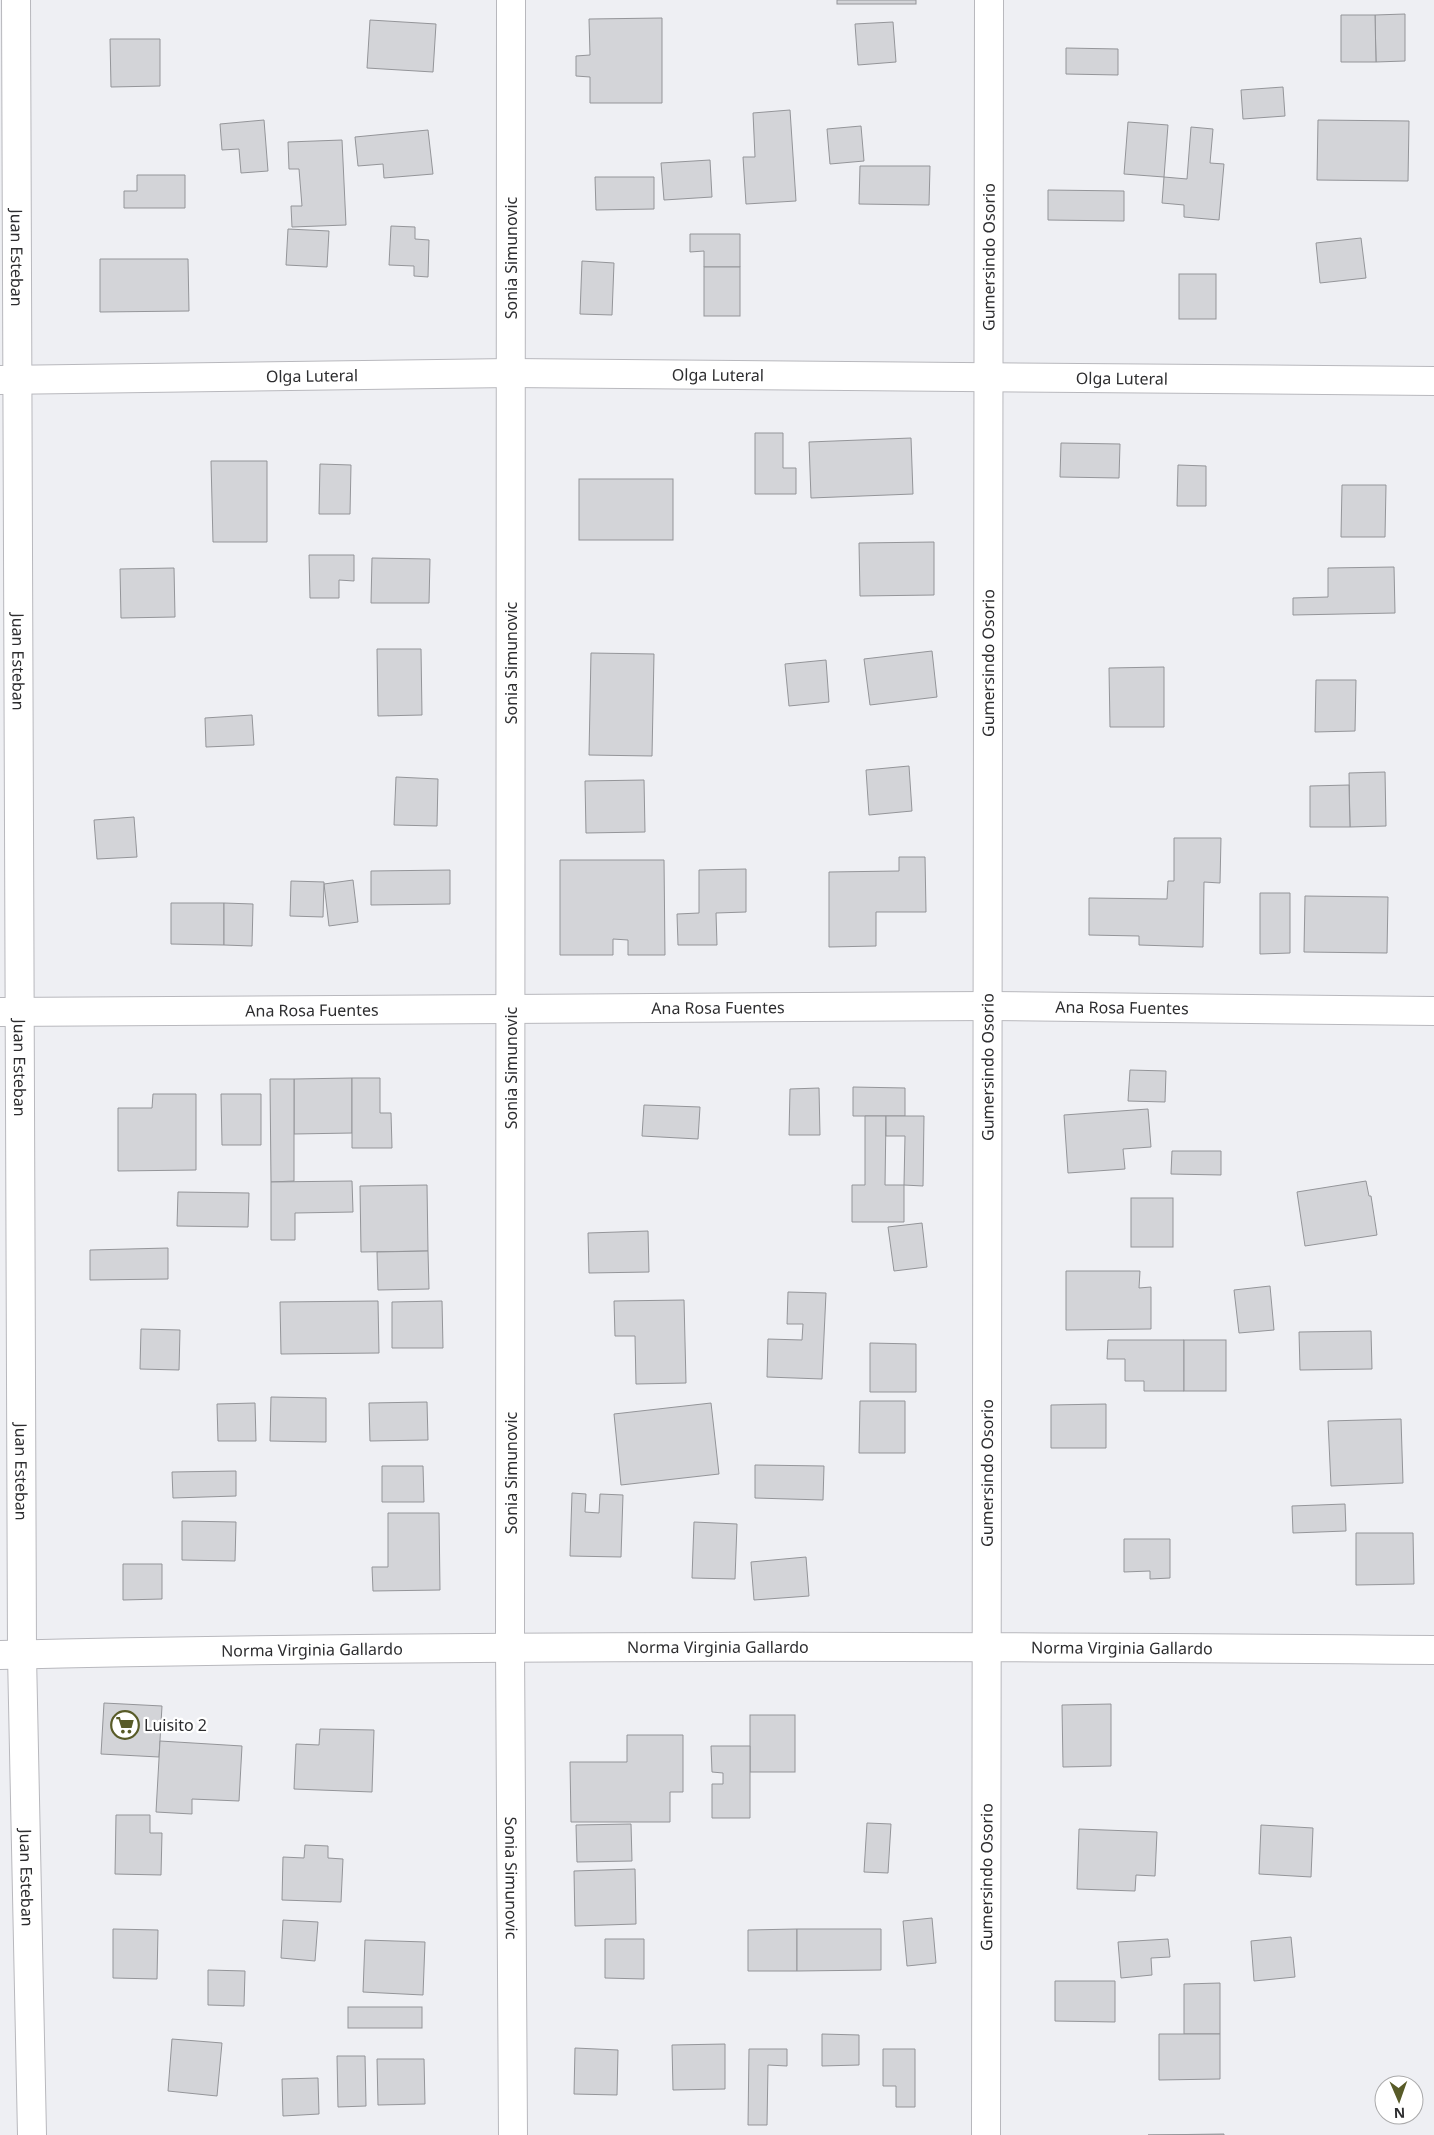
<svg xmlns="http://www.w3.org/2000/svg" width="1434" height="2135" font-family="'Noto Sans',sans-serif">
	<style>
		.building { fill: #d3d4d8; stroke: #949599 }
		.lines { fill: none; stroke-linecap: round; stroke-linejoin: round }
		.minor-casing { stroke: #b8b8bd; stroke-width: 30 }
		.minor { stroke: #fff; stroke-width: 28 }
		.labels { text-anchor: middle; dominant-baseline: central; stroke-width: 4.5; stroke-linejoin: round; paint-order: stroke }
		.street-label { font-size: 16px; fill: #2d2d2f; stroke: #fff }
		.poi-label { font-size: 16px; fill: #2d2d2f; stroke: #fff; text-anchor: start }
	</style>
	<rect width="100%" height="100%" fill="#eeeff3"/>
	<g class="building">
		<rect x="837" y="0" width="79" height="4"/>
		<polygon points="1405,14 1405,61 1376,62 1375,15"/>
		<polygon points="1341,15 1375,15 1376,62 1341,62"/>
		<polygon points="662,18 662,103 590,103 590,77 576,76 576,56 590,55 589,19"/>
		<polygon points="370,20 436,24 433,72 367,68"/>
		<polygon points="893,22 896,62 858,65 855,24"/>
		<polygon points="110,39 160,39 160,86 111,87"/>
		<polygon points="1066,48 1118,49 1118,75 1066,74"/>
		<polygon points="1283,87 1285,116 1243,119 1241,90"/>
		<polygon points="790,110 796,201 746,204 743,157 755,157 753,113"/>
		<polygon points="264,120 268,171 241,173 239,149 222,150 220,124"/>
		<polygon points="1318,120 1409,121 1408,181 1317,180"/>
		<polygon points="1128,122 1168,125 1164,177 1124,174"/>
		<polygon points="861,126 864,161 830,164 827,129"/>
		<polygon points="1191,127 1213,129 1210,163 1224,164 1219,220 1184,217 1184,205 1162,203 1164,177 1187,179"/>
		<polygon points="428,130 433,174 384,178 383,164 358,166 355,137"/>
		<polygon points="342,140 346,225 292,227 291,206 302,206 299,169 289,169 288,142"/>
		<polygon points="710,160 712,197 664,200 661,163"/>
		<polygon points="860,166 930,166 929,205 859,204"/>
		<polygon points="137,175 185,175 185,208 124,208 124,191 137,191"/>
		<polygon points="595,177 654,177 654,209 596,210"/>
		<polygon points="1048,190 1124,191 1124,221 1048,220"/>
		<polygon points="391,226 415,227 415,239 429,240 428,277 414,276 414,266 389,265"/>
		<polygon points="288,229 329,231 327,267 286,265"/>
		<polygon points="690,234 740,234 740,267 704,267 704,251 690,252"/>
		<polygon points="1361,238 1366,278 1320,283 1316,243"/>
		<polygon points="100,259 188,259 189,311 100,312"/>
		<polygon points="582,261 614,263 612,315 580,314"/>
		<rect x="704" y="267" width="36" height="49"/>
		<rect x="1179" y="274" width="37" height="45"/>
		<polygon points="755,433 783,433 783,468 796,468 796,494 755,494"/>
		<polygon points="911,438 913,494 811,498 809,442"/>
		<polygon points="1061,443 1120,444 1119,478 1060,477"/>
		<polygon points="211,461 267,461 267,542 213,542"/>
		<polygon points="320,464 351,465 350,514 319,514"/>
		<polygon points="1178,465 1206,466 1206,506 1177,506"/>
		<rect x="579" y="479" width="94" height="61"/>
		<polygon points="1342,485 1386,485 1385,537 1341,537"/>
		<polygon points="934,542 934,595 860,596 859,543"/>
		<polygon points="309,555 354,555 354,581 339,580 339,598 310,598"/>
		<polygon points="372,558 430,559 429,603 371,603"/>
		<polygon points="1394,567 1395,613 1293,615 1293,598 1328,597 1328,568"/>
		<polygon points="174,568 175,617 121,618 120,569"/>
		<polygon points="377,649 421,649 422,715 378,716"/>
		<polygon points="932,651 937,697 870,705 864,659"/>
		<polygon points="591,653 654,654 652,756 589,755"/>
		<polygon points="826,660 829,702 789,706 785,664"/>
		<polygon points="1164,667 1164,727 1110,727 1109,668"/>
		<polygon points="1316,680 1356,680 1355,731 1315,732"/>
		<polygon points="252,715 254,745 206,747 205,718"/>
		<polygon points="909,766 912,811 869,815 866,770"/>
		<polygon points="1385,772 1386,826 1350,827 1349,773"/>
		<polygon points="396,777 438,779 437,826 394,825"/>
		<polygon points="644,780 645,832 586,833 585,781"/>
		<polygon points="1349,785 1350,827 1310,827 1310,786"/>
		<polygon points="134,817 137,857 97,859 94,820"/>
		<polygon points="1174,838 1221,838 1220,883 1204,882 1203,947 1139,945 1139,936 1089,935 1089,898 1167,899 1168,881 1174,881"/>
		<polygon points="899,857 925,857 926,912 876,912 876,946 829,947 829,872 899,871"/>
		<polygon points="560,860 664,860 665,955 628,955 628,940 613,939 613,955 560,955"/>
		<polygon points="746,869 746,912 716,913 717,945 678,945 677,914 699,913 699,870"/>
		<polygon points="450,870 450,904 371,905 371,871"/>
		<polygon points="353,880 358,922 329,926 324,884"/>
		<polygon points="291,881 324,882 323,917 290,916"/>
		<polygon points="1260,893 1290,893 1290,953 1260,954"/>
		<polygon points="1305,896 1388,897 1387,953 1304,952"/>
		<polygon points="171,903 224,903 224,945 171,944"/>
		<polygon points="224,903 253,904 252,946 224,945"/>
		<polygon points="1130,1070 1166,1071 1165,1102 1128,1101"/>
		<polygon points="352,1078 352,1133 294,1134 294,1079"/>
		<polygon points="352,1078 380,1078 380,1113 391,1113 392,1148 352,1148"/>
		<polygon points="270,1079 294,1079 294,1181 271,1182"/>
		<polygon points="853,1087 905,1088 905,1116 853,1116"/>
		<polygon points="819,1088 820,1135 789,1135 790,1089"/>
		<polygon points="153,1094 196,1094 196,1170 118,1171 118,1108 152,1108"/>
		<polygon points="221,1094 261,1094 261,1145 222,1145"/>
		<polygon points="644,1105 700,1107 698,1139 642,1136"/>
		<polygon points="1148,1109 1151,1147 1123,1149 1125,1169 1068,1173 1064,1115"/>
		<polygon points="865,1116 886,1116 885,1185 904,1185 904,1222 852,1222 852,1185 865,1185"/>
		<polygon points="886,1116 924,1116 923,1186 904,1185 905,1136 886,1136"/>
		<polygon points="1172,1151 1221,1151 1221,1175 1171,1174"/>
		<polygon points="352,1181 353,1212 295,1213 295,1240 271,1240 271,1182"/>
		<polygon points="1366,1181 1369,1196 1371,1196 1377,1235 1305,1246 1297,1192"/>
		<polygon points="427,1185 428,1251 361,1252 360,1186"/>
		<polygon points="178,1192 249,1193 248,1227 177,1226"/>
		<rect x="1131" y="1198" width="42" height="49"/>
		<polygon points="922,1223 927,1267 894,1271 888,1227"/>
		<polygon points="648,1231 649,1272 589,1273 588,1233"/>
		<polygon points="168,1248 168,1279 90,1280 90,1250"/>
		<polygon points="428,1251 429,1289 378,1290 377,1252"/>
		<polygon points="1066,1271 1140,1271 1139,1288 1151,1287 1151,1329 1066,1330"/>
		<polygon points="1270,1286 1274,1330 1239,1333 1234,1290"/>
		<polygon points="788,1292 826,1293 822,1379 767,1377 768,1339 802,1340 803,1324 787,1324"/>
		<polygon points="684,1300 686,1383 636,1384 635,1336 615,1336 614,1301"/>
		<polygon points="378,1301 379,1353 281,1354 280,1302"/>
		<polygon points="442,1301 443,1348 392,1348 392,1302"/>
		<polygon points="141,1329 180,1330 179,1370 140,1369"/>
		<polygon points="1371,1331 1372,1369 1300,1370 1299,1332"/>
		<polygon points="1108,1340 1184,1340 1184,1391 1144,1391 1144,1381 1125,1381 1125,1359 1107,1359"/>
		<rect x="1184" y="1340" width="42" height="51"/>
		<polygon points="870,1343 916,1344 916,1392 870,1392"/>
		<polygon points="271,1397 326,1398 326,1442 270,1441"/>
		<polygon points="860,1401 905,1401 905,1453 859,1453"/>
		<polygon points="427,1402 428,1440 370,1441 369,1403"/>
		<polygon points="255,1403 256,1441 218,1441 217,1404"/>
		<polygon points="711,1403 719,1474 621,1485 614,1414"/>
		<polygon points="1106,1404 1106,1448 1051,1448 1051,1405"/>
		<polygon points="1401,1419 1403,1483 1331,1486 1328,1421"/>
		<polygon points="755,1465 824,1466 823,1500 755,1498"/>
		<polygon points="382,1466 423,1466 424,1502 382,1502"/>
		<polygon points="236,1471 236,1496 173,1498 172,1472"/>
		<polygon points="572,1493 586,1494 585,1512 599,1513 600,1494 623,1495 621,1557 570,1556"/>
		<polygon points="1345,1504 1346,1531 1293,1533 1292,1506"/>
		<polygon points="388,1513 439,1513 440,1590 373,1591 372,1567 388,1567"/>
		<polygon points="182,1521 236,1522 235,1561 182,1560"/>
		<polygon points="694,1522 737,1524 735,1579 692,1578"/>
		<polygon points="1356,1533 1413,1533 1414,1584 1356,1585"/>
		<polygon points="1124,1539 1170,1539 1170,1578 1150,1579 1150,1571 1124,1572"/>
		<polygon points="806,1557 809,1596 754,1600 751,1562"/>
		<polygon points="123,1564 162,1564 162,1599 123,1600"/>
		<polygon points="104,1703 162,1706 159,1757 101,1754"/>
		<polygon points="1111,1704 1111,1766 1063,1767 1062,1705"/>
		<rect x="750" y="1715" width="45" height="57"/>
		<polygon points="320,1729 374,1730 372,1792 294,1789 296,1744 319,1745"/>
		<polygon points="627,1735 683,1735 683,1792 670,1792 670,1822 571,1822 570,1762 627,1762"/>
		<polygon points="160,1741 242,1746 239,1801 192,1799 192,1814 156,1812"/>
		<polygon points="711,1746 750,1746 750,1818 712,1818 712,1784 723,1784 723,1773 712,1772"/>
		<polygon points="116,1815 150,1815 150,1833 162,1833 161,1875 115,1874"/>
		<polygon points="867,1823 891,1824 888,1873 864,1872"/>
		<polygon points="631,1824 632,1861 577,1862 576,1825"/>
		<polygon points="1261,1825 1313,1828 1311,1877 1259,1874"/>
		<polygon points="1079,1829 1157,1832 1155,1876 1136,1875 1135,1891 1077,1889"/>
		<polygon points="305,1845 328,1846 328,1858 343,1859 341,1902 282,1900 283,1857 304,1858"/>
		<polygon points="635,1869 636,1924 575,1926 574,1871"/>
		<polygon points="932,1918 936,1963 907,1966 903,1921"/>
		<polygon points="283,1920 318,1922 315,1961 281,1958"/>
		<polygon points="113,1929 158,1930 157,1979 113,1978"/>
		<polygon points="797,1929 797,1971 748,1971 748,1930"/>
		<polygon points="797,1929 881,1929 881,1970 797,1971"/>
		<polygon points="1291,1937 1295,1977 1254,1981 1251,1941"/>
		<polygon points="605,1939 644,1939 644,1979 605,1978"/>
		<polygon points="1168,1939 1170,1957 1151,1958 1152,1975 1121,1978 1118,1942"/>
		<polygon points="365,1940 425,1942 423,1995 363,1992"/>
		<polygon points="208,1970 245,1971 244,2006 208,2005"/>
		<polygon points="1055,1981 1115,1981 1115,2022 1055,2021"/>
		<polygon points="1220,1983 1220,2034 1184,2034 1184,1984"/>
		<rect x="348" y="2007" width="74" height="21"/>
		<polygon points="822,2034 859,2035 859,2065 822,2066"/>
		<polygon points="1159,2034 1220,2034 1220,2079 1159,2080"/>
		<polygon points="172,2039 222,2043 217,2096 168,2091"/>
		<polygon points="725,2044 725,2089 673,2090 672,2045"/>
		<polygon points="575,2048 618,2050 617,2095 574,2094"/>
		<polygon points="749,2049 787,2049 787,2066 768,2065 767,2125 748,2125"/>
		<polygon points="883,2049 915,2049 915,2107 896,2107 896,2086 883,2086"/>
		<polygon points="337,2056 365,2056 366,2106 338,2107"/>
		<polygon points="377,2059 424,2059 425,2104 378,2105"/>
		<polygon points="318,2078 319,2114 283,2116 282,2079"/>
		<polygon points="1224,2134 1224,2135 1148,2135"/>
	</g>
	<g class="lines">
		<defs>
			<g id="minor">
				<path id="s1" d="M16,0L22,1655L32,2135"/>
				<path id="s2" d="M511,0L510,1647L513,2135"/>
				<path id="s3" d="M0,380L511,373L1434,381"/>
				<path id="s4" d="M0,1012L988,1006L1434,1011"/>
				<path id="s5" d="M0,1655C478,1644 956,1646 1434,1650"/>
				<path id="s6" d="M986,2135L989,0"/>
			</g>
		</defs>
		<use href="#minor" class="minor-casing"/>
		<use href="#minor" class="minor"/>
	</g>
	<defs>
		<symbol id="supermarket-ring" viewBox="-11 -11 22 22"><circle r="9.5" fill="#fff" stroke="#585b28" stroke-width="1.5"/><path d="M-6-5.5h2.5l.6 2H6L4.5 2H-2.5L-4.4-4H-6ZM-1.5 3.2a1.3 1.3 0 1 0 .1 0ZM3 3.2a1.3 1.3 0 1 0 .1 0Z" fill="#585b28"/></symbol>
	</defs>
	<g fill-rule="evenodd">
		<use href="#supermarket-ring" x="109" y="1709" width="32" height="32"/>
	</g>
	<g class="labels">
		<g class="street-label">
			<text stroke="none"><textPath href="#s1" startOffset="258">Juan Esteban</textPath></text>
			<text transform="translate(511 258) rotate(-90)">Sonia Simunovic</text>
			<text stroke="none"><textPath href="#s6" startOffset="1878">Gumersindo Osorio</textPath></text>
			<text stroke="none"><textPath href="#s3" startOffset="718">Olga Luteral</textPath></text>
			<text stroke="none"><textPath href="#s3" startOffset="312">Olga Luteral</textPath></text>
			<text stroke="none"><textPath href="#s3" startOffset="1122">Olga Luteral</textPath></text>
			<text stroke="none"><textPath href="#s1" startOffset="662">Juan Esteban</textPath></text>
			<text transform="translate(511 663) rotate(-90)">Sonia Simunovic</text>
			<text stroke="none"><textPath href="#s6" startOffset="1472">Gumersindo Osorio</textPath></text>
			<text stroke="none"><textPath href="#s4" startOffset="718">Ana Rosa Fuentes</textPath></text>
			<text stroke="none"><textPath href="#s4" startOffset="1122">Ana Rosa Fuentes</textPath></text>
			<text stroke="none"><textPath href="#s4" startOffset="312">Ana Rosa Fuentes</textPath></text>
			<text stroke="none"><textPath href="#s1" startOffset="1068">Juan Esteban</textPath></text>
			<text transform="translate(511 1068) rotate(-90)">Sonia Simunovic</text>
			<text stroke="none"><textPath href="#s6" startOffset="1068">Gumersindo Osorio</textPath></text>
			<text stroke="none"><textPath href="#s1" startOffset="1472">Juan Esteban</textPath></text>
			<text transform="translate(511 1473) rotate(-90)">Sonia Simunovic</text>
			<text stroke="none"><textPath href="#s6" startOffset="662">Gumersindo Osorio</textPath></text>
			<text stroke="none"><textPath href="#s5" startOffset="718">Norma Virginia Gallardo</textPath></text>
			<text stroke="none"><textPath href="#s5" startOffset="1122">Norma Virginia Gallardo</textPath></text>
			<text stroke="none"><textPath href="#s5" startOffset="312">Norma Virginia Gallardo</textPath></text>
			<text stroke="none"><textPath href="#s1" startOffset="1878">Juan Esteban</textPath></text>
			<text stroke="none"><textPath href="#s2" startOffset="1878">Sonia Simunovic</textPath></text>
			<text stroke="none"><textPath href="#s6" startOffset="258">Gumersindo Osorio</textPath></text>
		</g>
		<g class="poi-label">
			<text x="144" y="1725">Luisito 2</text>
		</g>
	</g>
	<g transform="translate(1399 2100) rotate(178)"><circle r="24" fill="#ffffff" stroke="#ababac"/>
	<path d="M0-4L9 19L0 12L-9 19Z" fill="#585b28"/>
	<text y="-8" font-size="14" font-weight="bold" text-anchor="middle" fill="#2d2d2f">N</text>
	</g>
</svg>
